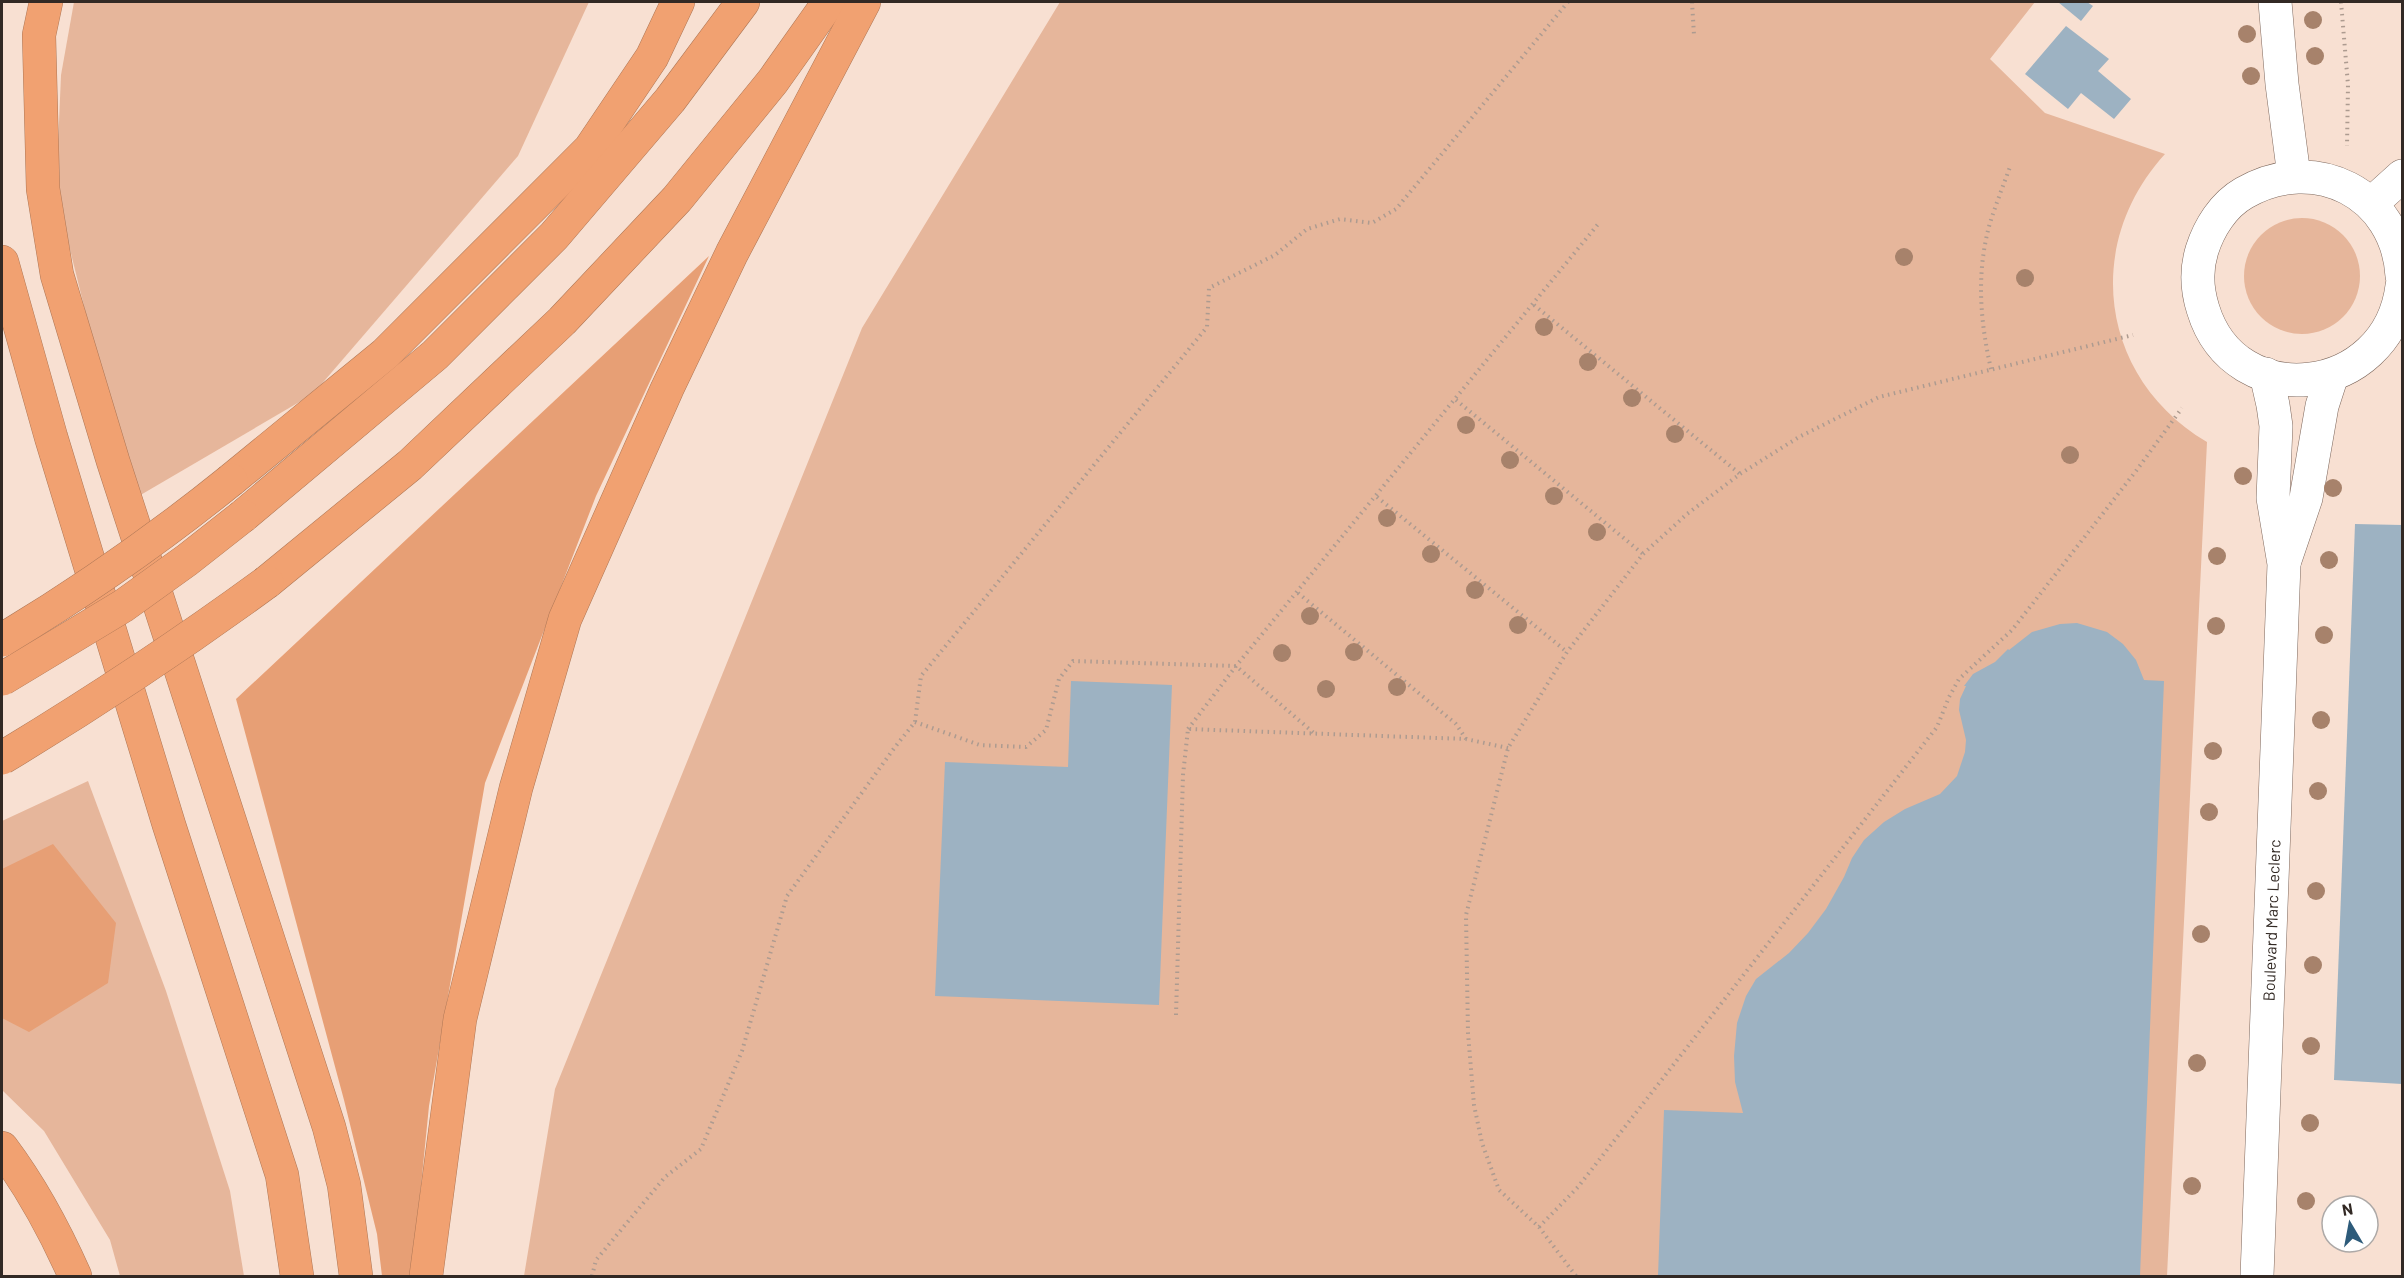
<svg xmlns="http://www.w3.org/2000/svg" width="2404" height="1278" font-family="Barlow,sans-serif">
	<style>
		.green { fill: #e6b69b }
		.forest { fill: #e79f75 }
		.building { fill: #9db2c2 }
		.lines { fill: none; stroke-linecap: round; stroke-linejoin: round }
		.minor-casing { stroke: #7e685d; stroke-width: 34 }
		.highway-casing { stroke: #ae7756; stroke-width: 34 }
		.path { stroke: #ad9b90; stroke-width: 4; stroke-dasharray: 1.5 4.5; stroke-linecap: butt }
		.minor { stroke: #fff; stroke-width: 33 }
		.highway { stroke: #f1a171; stroke-width: 33 }
		.highway-bridge-casing { stroke: #ae7756; stroke-width: 34; stroke-linecap: butt }
		.highway-bridge { stroke: #f1a171; stroke-width: 33 }
		.tree { fill: #a7826b }
		.labels { text-anchor: middle; dominant-baseline: central; stroke-width: 6; stroke-linejoin: round; paint-order: stroke }
		.street-label { font-size: 16px; fill: #322924; stroke: #fff }
	</style>
	<rect width="100%" height="100%" fill="#f8e0d2"/>
	<g class="green">
		<polygon points="74,2 589,2 518,156 313,394 132,500 56,193 61,75"/>
		<path d="M1060,2H2035L1990,59L2045,113L2165,154C2082,245 2100,379 2207,442L2167,1276H524L555,1089L862,328Z"/>
		<circle cx="2302" cy="276" r="58"/>
		<polygon points="88,781 166,991 230,1191 244,1276 120,1276 110,1240 44,1131 2,1090 2,821"/>
	</g>
	<g class="forest">
		<polygon points="709,256 596,496 485,783 429,1106 412,1276 382,1276 377,1234 344,1100 236,699"/>
		<polygon points="53,844 116,923 108,983 29,1032 2,1018 2,869"/>
	</g>
	<g class="building">
		<polygon points="2058,2 2087,2 2093,6 2081,21"/>
		<polygon points="2066,26 2109,59 2098,71 2131,99 2114,119 2081,93 2068,109 2025,74"/>
		<polygon points="2355,524 2402,525 2402,1084 2334,1080"/>
		<polygon points="2077,623 2107,632 2123,644 2136,660 2144,680 2164,681 2140,1276 1658,1276 1664,1110 1743,1113 1735,1082 1734,1056 1737,1023 1746,996 1756,979 1789,953 1808,933 1826,909 1844,877 1852,858 1864,840 1884,822 1905,809 1940,794 1957,776 1965,752 1966,740 1959,710 1960,699 1966,686 1964,686 1973,674 1995,662 2008,649 2009,650 2032,632 2060,624"/>
		<polygon points="1071,681 1172,685 1159,1005 935,996 945,762 1068,767"/>
	</g>
	<g class="lines">
		<defs>
			<g id="minor">
				<polyline points="2275,2 2282,84 2294,176"/>
				<polyline points="2371,204 2402,176"/>
				<path d="M2402,276C2397,193 2315,152 2244,193C2223,205 2209,228 2202,250C2196,269 2197,290 2203,309C2235,415 2388,398 2402,286"/>
				<polyline points="2285,560 2306,498 2322,406 2332,375"/>
				<path id="s1" d="M2257,1276L2284,564L2273,498L2276,426L2273,405L2266,374"/>
			</g>
			<g id="highway">
				<polyline points="46,2 39,35 43,189 57,275 113,461 329,1127 344,1185 356,1276"/>
				<polyline points="2,262 51,437 169,825 282,1175 297,1276"/>
				<polyline points="231,480 385,354 590,149 652,57 678,2"/>
				<polyline points="243,516 435,355 554,236 670,100 743,2"/>
				<polyline points="267,582 410,465 562,321 677,199 773,81 829,2"/>
				<path d="M2,1148C32,1188 55,1231 75,1276"/>
				<polyline points="426,1276 460,1019 516,788 565,619 667,389 732,253 864,2"/>
			</g>
		</defs>
		<use href="#minor" class="minor-casing"/>
		<use href="#highway" class="highway-casing"/>
		<g class="path">
			<polyline points="1692,2 1694,35"/>
			<polyline points="2341,2 2348,85 2347,146"/>
			<polyline points="1534,305 1740,474"/>
			<path d="M1991,369C1980,321 1976,272 1990,223C1996,204 2003,186 2010,167"/>
			<polyline points="1456,400 1643,554"/>
			<polyline points="1377,497 1567,652"/>
			<polyline points="1298,593 1456,724 1466,739"/>
			<polyline points="915,722 980,745 1026,747 1046,730 1059,679 1073,661 1236,666 1315,734"/>
			<polyline points="1188,729 1236,666 1599,223"/>
			<polyline points="1176,1015 1183,775 1188,729 1466,739 1508,748"/>
			<polyline points="1539,1227 1578,1187 1937,727 1949,697 1959,679 2012,630 2136,471 2182,408"/>
			<polyline points="592,1276 596,1260 665,1177 701,1149 742,1051 787,896 895,747 915,722 921,676 1207,327 1209,288 1275,255 1307,229 1340,219 1372,223 1396,209 1568,2"/>
			<polyline points="1576,1276 1539,1227 1499,1190 1482,1143 1474,1105 1468,1033 1466,915 1508,748 1567,652 1643,554 1687,514 1740,474 1799,437 1879,397 2133,335"/>
		</g>
		<use href="#minor" class="minor"/>
		<use href="#highway" class="highway"/>
		<defs>
			<g id="highway-bridge">
				<path d="M2,640C82,592 158,539 231,480"/>
				<polyline points="2,679 123,606 187,560 243,516"/>
				<path d="M2,758C93,703 181,645 267,582"/>
			</g>
		</defs>
		<use href="#highway-bridge" class="highway-bridge-casing"/>
		<use href="#highway-bridge" class="highway-bridge"/>
	</g>
	<g class="tree">
		<circle cx="2313" cy="20" r="9"/>
		<circle cx="2247" cy="34" r="9"/>
		<circle cx="2315" cy="56" r="9"/>
		<circle cx="2251" cy="76" r="9"/>
		<circle cx="1904" cy="257" r="9"/>
		<circle cx="2025" cy="278" r="9"/>
		<circle cx="1544" cy="327" r="9"/>
		<circle cx="1588" cy="362" r="9"/>
		<circle cx="1632" cy="398" r="9"/>
		<circle cx="1466" cy="425" r="9"/>
		<circle cx="1675" cy="434" r="9"/>
		<circle cx="2070" cy="455" r="9"/>
		<circle cx="1510" cy="460" r="9"/>
		<circle cx="2243" cy="476" r="9"/>
		<circle cx="2333" cy="488" r="9"/>
		<circle cx="1554" cy="496" r="9"/>
		<circle cx="1387" cy="518" r="9"/>
		<circle cx="1597" cy="532" r="9"/>
		<circle cx="1431" cy="554" r="9"/>
		<circle cx="2217" cy="556" r="9"/>
		<circle cx="2329" cy="560" r="9"/>
		<circle cx="1475" cy="590" r="9"/>
		<circle cx="1310" cy="616" r="9"/>
		<circle cx="1518" cy="625" r="9"/>
		<circle cx="2216" cy="626" r="9"/>
		<circle cx="2324" cy="635" r="9"/>
		<circle cx="1354" cy="652" r="9"/>
		<circle cx="1282" cy="653" r="9"/>
		<circle cx="1397" cy="687" r="9"/>
		<circle cx="1326" cy="689" r="9"/>
		<circle cx="2321" cy="720" r="9"/>
		<circle cx="2213" cy="751" r="9"/>
		<circle cx="2318" cy="791" r="9"/>
		<circle cx="2209" cy="812" r="9"/>
		<circle cx="2316" cy="891" r="9"/>
		<circle cx="2201" cy="934" r="9"/>
		<circle cx="2313" cy="965" r="9"/>
		<circle cx="2311" cy="1046" r="9"/>
		<circle cx="2197" cy="1063" r="9"/>
		<circle cx="2310" cy="1123" r="9"/>
		<circle cx="2192" cy="1186" r="9"/>
		<circle cx="2306" cy="1201" r="9"/>
	</g>
	<g class="labels">
		<g class="street-label">
			<text stroke="none"><textPath href="#s1" startOffset="356">Boulevard Marc Leclerc</textPath></text>
		</g>
	</g>
	<rect width="2404" height="1278" fill="none" stroke="#322924" stroke-width="6"/>
	<g transform="translate(2350 1224) rotate(350)"><circle r="28" fill="#ffffff" stroke="#ada9a7" stroke-width="1.5"/>
	<path d="M0-4.5L10 22L0 15L-10 22Z" fill="#2d5b7a"/>
	<text y="-9" font-size="16" font-weight="bold" text-anchor="middle" fill="#322924">N</text>
	</g>
</svg>
